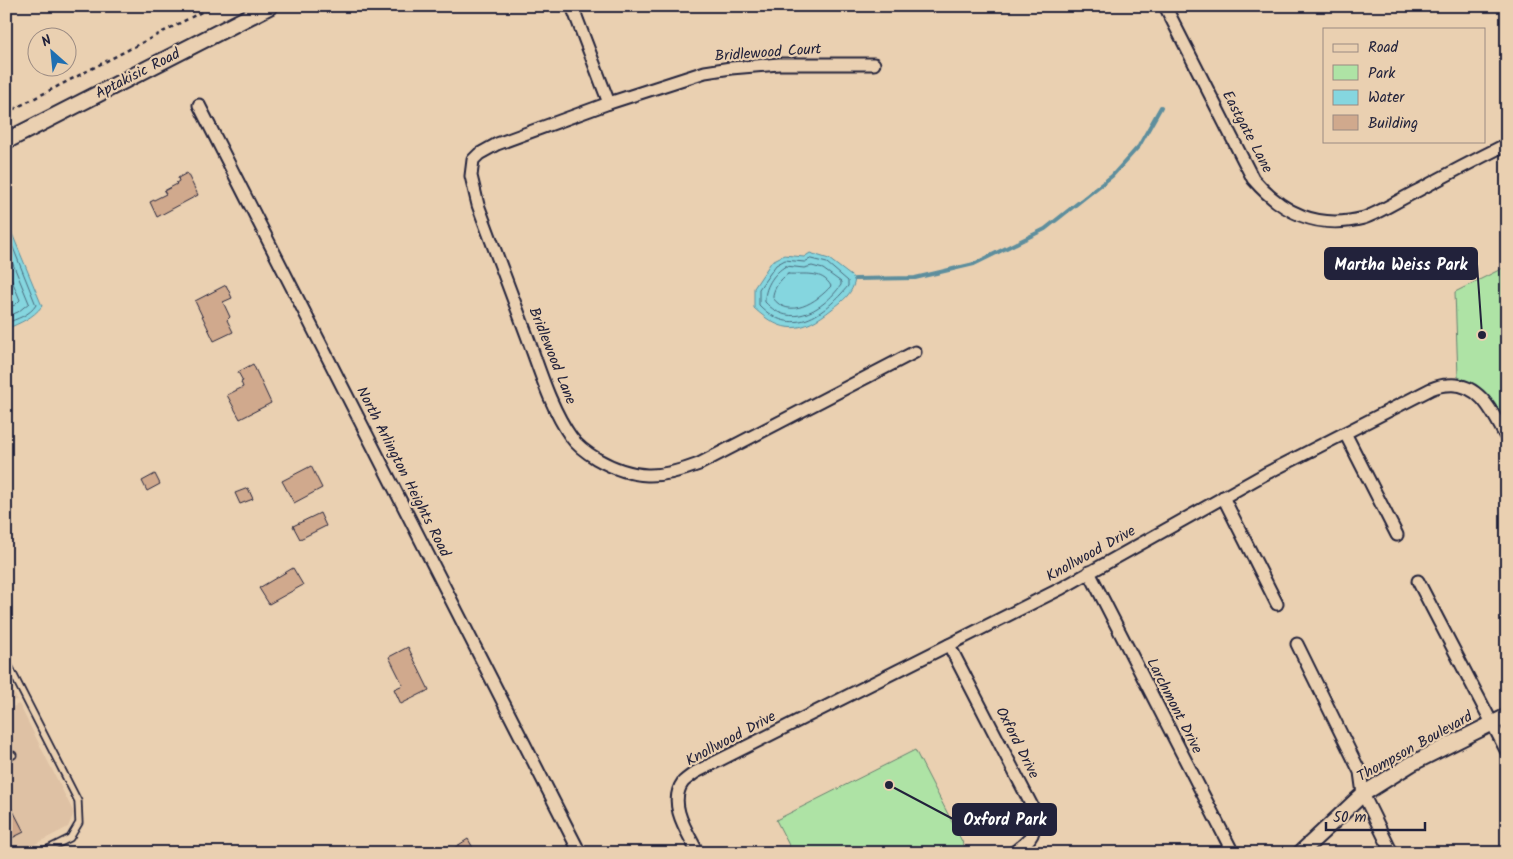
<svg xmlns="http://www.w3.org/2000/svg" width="1513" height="859" font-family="Kalam,sans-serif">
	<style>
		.built { fill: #dec1a4 }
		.green { fill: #aee3a5; stroke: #688270 }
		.water { fill: #85d6df; stroke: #5d8e9d }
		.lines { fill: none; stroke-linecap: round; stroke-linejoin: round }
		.shore { stroke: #4a6a7d; stroke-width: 1 }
		.stream { stroke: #5d8e9d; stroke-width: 4 }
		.building { fill: #d0a98d; stroke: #22223b }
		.service-casing { stroke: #22223b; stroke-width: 9 }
		.minor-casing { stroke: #22223b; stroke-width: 15 }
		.tertiary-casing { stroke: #22223b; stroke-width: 18 }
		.secondary-casing { stroke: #22223b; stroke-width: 19 }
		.path { stroke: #22223b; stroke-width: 2.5; stroke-dasharray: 4 4; stroke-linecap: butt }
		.service { stroke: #ead0b1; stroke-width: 5.5 }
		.minor { stroke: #ead0b1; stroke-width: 11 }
		.tertiary { stroke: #ead0b1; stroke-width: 14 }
		.secondary { stroke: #ead0b1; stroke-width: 15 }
		.labels { text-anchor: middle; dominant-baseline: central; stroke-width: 4.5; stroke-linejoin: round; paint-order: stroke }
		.street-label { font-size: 15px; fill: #22223b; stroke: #ead0b1 }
		.leader { fill: none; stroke: #22223b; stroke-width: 2 }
		.callout-dot { fill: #22223b; stroke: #ead0b1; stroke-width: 2 }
		.callout { fill: #22223b; stroke: #22223b; stroke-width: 2 }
		.callout-label { font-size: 16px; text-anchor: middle; font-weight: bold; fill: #fff }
	</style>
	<rect width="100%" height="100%" fill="#ead0b1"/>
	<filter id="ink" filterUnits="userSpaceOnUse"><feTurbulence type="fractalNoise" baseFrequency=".02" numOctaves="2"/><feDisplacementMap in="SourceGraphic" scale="10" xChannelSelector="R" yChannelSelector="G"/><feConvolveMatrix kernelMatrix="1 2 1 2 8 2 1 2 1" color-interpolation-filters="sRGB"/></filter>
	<g filter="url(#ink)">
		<g class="built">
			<polygon points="6,677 17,699 6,705"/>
			<polygon points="19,704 74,813 68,827 18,853 6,853 6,710"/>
		</g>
		<g class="green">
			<path d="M1507,266V413L1501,416C1487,396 1482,386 1458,377L1455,292Z"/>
			<polygon points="915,750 968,853 793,853 776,820"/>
		</g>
		<g class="water">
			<path d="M6,219L42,306C33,318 20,323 6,329Z"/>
			<path d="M810,253L829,259L855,279C853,293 843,301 832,309C802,333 783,335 754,308V288L772,261L784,255L804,257Z"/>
		</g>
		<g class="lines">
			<g class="shore">
				<path d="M6,230L36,305C30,315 17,319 6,323"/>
				<polyline points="6,247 29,303 18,312 6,317"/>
				<path d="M811,259L827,263L848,281V286C824,315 792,339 759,305V289L776,265L785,260L804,262Z"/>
				<polyline points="6,266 20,300 15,305 6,308"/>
				<path d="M786,266L804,268L812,266L823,269L841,282V285C823,310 791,330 765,302C764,289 773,273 786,266Z"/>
				<path d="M788,274C804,275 822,270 831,286C817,302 789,320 773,298C772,290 781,278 788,274Z"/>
			</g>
			<polyline class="stream" points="855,279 915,278 974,264 1045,229 1112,176 1139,146 1161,107"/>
		</g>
		<g class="building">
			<polygon points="187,173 198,195 157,217 150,202 166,194 164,191 177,184 176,183 179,181 178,178"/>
			<polygon points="226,285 232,298 223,302 230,317 227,320 233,332 214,341 195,301"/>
			<polygon points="253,364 271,403 240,419 227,395 243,387 241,382 243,381 238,372"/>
			<polygon points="311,466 322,488 294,503 282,481"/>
			<polygon points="155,474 160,484 147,491 142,481"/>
			<polygon points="248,488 253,499 240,504 235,493"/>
			<polygon points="320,513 326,526 300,539 293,526"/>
			<polygon points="293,568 303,585 269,604 259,588"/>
			<polygon points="408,647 429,690 401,704 394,689 403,685 389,657"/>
			<polygon points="6,797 24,832 6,841"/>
			<polygon points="468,839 476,853 446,853"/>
		</g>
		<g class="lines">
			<defs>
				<g id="service">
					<polyline points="6,660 78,801 79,823 70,838 40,853"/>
					<polyline points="6,758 13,755"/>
				</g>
				<g id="minor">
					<polyline points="572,6 609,103"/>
					<path d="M1165,6L1253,179C1283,214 1318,230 1364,218C1379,213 1404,197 1419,190C1448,174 1477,159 1507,144"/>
					<path d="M874,64H779L731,68L705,72L609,103L497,144L479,154L473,160L471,176L478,205C494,247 510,290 526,333C539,368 550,407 571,437C578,447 587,453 597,459C634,480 660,479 699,464L915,352"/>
					<polyline points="199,105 580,853"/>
					<polyline points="1345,433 1397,535"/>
					<polyline points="1223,497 1277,604"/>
					<polyline points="1089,572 1233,853"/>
					<polyline points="1418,581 1507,752"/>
					<polyline points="1297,644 1360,772 1363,794 1392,853"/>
					<path d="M949,645L1033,808C1036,835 1034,837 1013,853"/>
					<path d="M698,853C688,833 667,804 683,782C686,779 692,775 696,772L1062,588L1265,474L1431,389C1436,387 1442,385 1447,385C1480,381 1494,415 1507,439"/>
				</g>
				<polyline id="tertiary" points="1300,853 1363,794 1411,764 1507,716"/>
				<polyline id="secondary" points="6,141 270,6"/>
			</defs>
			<use href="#service" class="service-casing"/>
			<use href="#minor" class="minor-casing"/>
			<use href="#tertiary" class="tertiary-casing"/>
			<use href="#secondary" class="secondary-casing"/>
			<polyline class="path" points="6,113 213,6"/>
			<use href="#service" class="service"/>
			<use href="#minor" class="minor"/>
			<use href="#tertiary" class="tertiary"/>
			<use href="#secondary" class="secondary"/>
		</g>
	</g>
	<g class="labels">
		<g class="street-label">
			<text transform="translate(768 53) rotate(-4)">Bridlewood Court</text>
			<text transform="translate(138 74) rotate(-27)">Aptakisic Road</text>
			<text transform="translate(1247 132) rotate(62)">Eastgate Lane</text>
			<text transform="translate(552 356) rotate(68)">Bridlewood Lane</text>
			<text transform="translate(403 472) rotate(63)">North Arlington Heights Road</text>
			<text transform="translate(1091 554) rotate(-29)">Knollwood Drive</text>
			<text transform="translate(1174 706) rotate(63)">Larchmont Drive</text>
			<text transform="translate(731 739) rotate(-28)">Knollwood Drive</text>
			<text transform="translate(1017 743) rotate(63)">Oxford Drive</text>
			<text transform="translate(1415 747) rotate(-29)">Thompson Boulevard</text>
		</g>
	</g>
	<path class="leader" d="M1482 335L1477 264M889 785L953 819"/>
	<g class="callout-dot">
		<circle cx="1482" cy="335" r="5"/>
		<circle cx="889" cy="785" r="5"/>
	</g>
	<g class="callout">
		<rect x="1325" y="248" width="152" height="31" rx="5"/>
		<rect x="953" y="804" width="103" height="31" rx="5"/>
	</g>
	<g class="callout-label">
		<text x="1401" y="270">Martha Weiss Park</text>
		<text x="1005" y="825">Oxford Park</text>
	</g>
	<rect width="1513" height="859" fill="none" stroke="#ead0b1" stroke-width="25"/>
	<rect x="12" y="12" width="1488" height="834" fill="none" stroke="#22223b" stroke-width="2" filter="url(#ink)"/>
	<rect x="1323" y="28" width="162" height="115" fill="#ead0b1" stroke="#9a8a82"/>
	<rect x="1333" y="44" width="25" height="8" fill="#ead0b1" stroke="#9a8a82"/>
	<text x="1368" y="52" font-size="15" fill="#22223b">Road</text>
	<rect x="1333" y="65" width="25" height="15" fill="#aee3a5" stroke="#9a8a82"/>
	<text x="1368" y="78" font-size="15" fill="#22223b">Park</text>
	<rect x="1333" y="90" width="25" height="15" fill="#85d6df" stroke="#9a8a82"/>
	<text x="1368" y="102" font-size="15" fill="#22223b">Water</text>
	<rect x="1333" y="115" width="25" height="15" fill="#d0a98d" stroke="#9a8a82"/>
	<text x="1368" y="128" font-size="15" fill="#22223b">Building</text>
	<g transform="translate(52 52) rotate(333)"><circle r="24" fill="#ead0b1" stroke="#9a8a82"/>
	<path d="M0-4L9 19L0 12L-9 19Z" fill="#1f6fb2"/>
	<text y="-8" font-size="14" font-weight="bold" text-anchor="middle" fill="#22223b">N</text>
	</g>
	<path d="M1326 822v8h99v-8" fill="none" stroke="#22223b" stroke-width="2.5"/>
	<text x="1333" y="822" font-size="15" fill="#22223b" stroke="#ead0b1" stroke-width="4" paint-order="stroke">50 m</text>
</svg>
